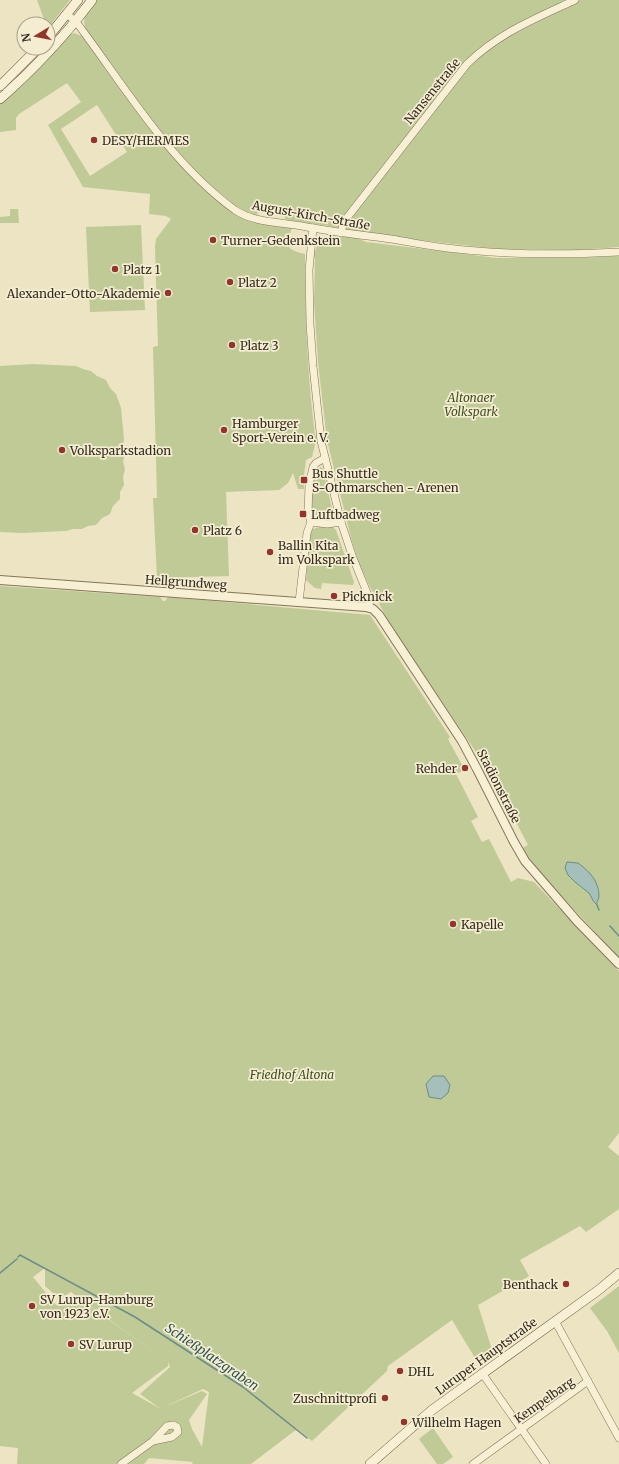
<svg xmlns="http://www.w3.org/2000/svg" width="619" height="1464" font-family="Merriweather,serif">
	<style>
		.green { fill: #bfca97; fill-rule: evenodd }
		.water { fill: #a5bfba; stroke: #6c8d87 }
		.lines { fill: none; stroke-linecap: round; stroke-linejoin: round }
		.stream { stroke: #6c8d87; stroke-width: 1.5 }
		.minor-casing { stroke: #85755a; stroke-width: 8 }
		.tertiary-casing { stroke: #85755a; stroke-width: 10 }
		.secondary-casing { stroke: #67563e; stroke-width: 10 }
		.minor { stroke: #f7f0d5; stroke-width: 7 }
		.tertiary { stroke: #f7f0d5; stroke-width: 8 }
		.secondary { stroke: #f7f0d5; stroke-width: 9 }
		.poi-dot { fill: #92352d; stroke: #f4edd2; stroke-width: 1.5 }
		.labels { text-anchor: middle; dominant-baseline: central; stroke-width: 3.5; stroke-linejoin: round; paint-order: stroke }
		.street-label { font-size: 12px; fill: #362c1e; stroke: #f4edd2 }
		.poi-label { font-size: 12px; fill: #362c1e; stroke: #f4edd2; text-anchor: start }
		.park-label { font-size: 12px; font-style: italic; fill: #425125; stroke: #f4edd2 }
		.water-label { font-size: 13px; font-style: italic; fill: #2e5455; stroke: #f4edd2 }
	</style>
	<rect width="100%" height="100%" fill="#ece4c2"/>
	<g class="green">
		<polygon points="37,0 70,0 48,28 48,24 46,24"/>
		<path d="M96,0H619V247L578,250L498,249L365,234L329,226L287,220L282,215L258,212L257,215C241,212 230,201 219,192C212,186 204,180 198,174C157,133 121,78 87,31C80,16 87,12 96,0Z"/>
		<path d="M74,33L82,36L89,44L153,131L237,214C253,224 273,225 292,228C285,246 286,250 305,254C305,312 307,369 314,427L315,435L317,436L312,457L306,460L304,475V489H298L293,473L288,483L279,490L226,492L229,576L157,578L153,498H157L153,347L158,346L155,247L156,239L171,219L166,216L149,214L150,194L83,187L48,125L81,102L67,83L19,114L16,118V130L0,132V104L68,36ZM97,105L127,152L90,176L61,129Z"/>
		<polygon points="10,209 18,209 19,223 0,223 0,217 10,216"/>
		<polygon points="141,225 145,310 90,312 86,227"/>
		<path d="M333,235L357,238L366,242L497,258H579L619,256V958L534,866L522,848L528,845L492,776L390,624L370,587L360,566L351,538L327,440L318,362L314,302L315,259L314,255C317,244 321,237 333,235Z"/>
		<polygon points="32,364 76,366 83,369 91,371 97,376 106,380 110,388 116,394 121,408 124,439 123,446 125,454 123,462 125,469 123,477 124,485 120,492 120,499 113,506 110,514 102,518 96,525 88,526 82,529 73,529 66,531 22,533 0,532 0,366"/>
		<path d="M321,467L323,469L332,509L335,514C332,519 328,521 322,521C317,521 314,519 312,514C309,504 312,479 316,470Z"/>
		<path d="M333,527L336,530L354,582L353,585L322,583L321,589L315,588L306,580L310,532C315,525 326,527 333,527Z"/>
		<path d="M0,586L160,597L163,601H165L168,597L370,615L450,737L448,739L462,765L460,767L462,771L456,774L478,817L471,821L482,842L489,839L511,882L518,878L534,882L619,971V1133L608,1147L619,1156V1209L586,1232L580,1226L520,1260L529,1276L478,1305L493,1353L478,1363L452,1320L388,1366L387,1371L312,1441L297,1429L251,1464H192L193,1462L149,1458L144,1464H17L18,1448L0,1446ZM45,1268V1286L60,1299L71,1292L167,1361L77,1297L73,1296L56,1305L33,1277ZM168,1362L170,1367L140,1394L161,1409L132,1393L168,1366ZM203,1389L209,1392L202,1447L192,1429L189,1420L207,1394L202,1391L162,1408Z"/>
		<polygon points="619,1286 619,1353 607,1331 590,1308"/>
		<polygon points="433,1428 453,1457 443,1464 437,1464 419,1439"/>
	</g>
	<g class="water">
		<path d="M567,862L578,863C589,871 599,881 599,896C599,900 596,901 597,905L594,902L589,893L575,882L568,875L565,868Z"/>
		<polygon points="433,1076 444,1076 450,1085 448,1093 441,1099 429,1097 426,1084"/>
	</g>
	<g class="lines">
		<g class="stream">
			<polyline points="597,905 599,910"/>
			<polyline points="610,926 619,936"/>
			<polyline points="18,1257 20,1255 135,1317 243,1387 307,1438"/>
			<polyline points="0,1273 17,1259"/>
		</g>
		<defs>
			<g id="minor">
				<path d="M67,14L77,23C125,87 170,163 235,210C254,223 281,222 302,226C332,232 361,235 391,239C410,242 428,246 447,248C504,255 562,255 619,252"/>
				<polyline points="313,228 309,270 310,324 313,366 321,441 341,522 353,558 368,595 370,608"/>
				<path d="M341,233L343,225L346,219L467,64C499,33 534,19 575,0"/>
				<polyline points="311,522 327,524 341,522"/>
				<polyline points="299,602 307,533 311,522 308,513 309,485 313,467 316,463 325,458"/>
				<polyline points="555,1321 619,1438"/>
				<polyline points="482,1373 546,1464"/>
				<polyline points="121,1464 153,1441 167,1426 173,1425 177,1427 178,1432 172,1437 153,1441"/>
				<polyline points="473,1464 588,1381"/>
			</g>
			<polyline id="tertiary" points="0,580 366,607 373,609 379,615 462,741 477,769 514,842 525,861 577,921 619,964"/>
			<g id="secondary">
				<polyline points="48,37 78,0"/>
				<polyline points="0,86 38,48"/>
				<path d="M0,99C34,69 65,36 92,0"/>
				<polyline points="370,1464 432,1410 600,1289 619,1273"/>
			</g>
		</defs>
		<use href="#minor" class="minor-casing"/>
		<use href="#tertiary" class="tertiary-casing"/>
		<use href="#secondary" class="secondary-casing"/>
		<use href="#minor" class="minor"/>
		<use href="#tertiary" class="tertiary"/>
		<use href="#secondary" class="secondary"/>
	</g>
	<g class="poi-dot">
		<circle cx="94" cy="140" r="4"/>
		<circle cx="213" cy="240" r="4"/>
		<circle cx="115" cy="269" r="4"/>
		<circle cx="230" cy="282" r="4"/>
		<circle cx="168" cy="293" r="4"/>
		<circle cx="232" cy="345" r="4"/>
		<circle cx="224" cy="430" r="4"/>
		<circle cx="62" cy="450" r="4"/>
		<rect x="300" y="476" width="8" height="8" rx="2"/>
		<rect x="299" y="510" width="8" height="8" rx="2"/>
		<circle cx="195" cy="530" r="4"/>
		<circle cx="270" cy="552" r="4"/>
		<circle cx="334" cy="596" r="4"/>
		<circle cx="465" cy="768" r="4"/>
		<circle cx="453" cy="924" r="4"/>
		<circle cx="566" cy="1284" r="4"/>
		<circle cx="32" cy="1306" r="4"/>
		<circle cx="71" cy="1344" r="4"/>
		<circle cx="400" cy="1371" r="4"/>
		<circle cx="385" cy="1398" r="4"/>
		<circle cx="404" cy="1422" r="4"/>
	</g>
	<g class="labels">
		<g class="street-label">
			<text transform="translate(432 91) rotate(-51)">Nansenstraße</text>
			<text transform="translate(311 215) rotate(10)">August-Kirch-Straße</text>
			<text transform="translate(186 582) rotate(4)">Hellgrundweg</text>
			<text transform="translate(499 786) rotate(63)">Stadionstraße</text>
			<text transform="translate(486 1356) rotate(-36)">Luruper Hauptstraße</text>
			<text transform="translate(544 1400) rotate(-35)">Kempelbarg</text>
		</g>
		<g class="poi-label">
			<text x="102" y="140">DESY/HERMES</text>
			<text x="221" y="240">Turner-Gedenkstein</text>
			<text x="123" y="269">Platz 1</text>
			<text x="238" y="282">Platz 2</text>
			<text x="160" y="293" text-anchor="end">Alexander-Otto-Akademie</text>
			<text x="240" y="345">Platz 3</text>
			<text x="232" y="423">Hamburger<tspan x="232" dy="14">Sport-Verein e. V.</tspan></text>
			<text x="70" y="450">Volksparkstadion</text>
			<text x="312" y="473">Bus Shuttle<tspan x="312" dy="14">S-Othmarschen - Arenen</tspan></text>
			<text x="311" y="514">Luftbadweg</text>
			<text x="203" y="530">Platz 6</text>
			<text x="278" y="545">Ballin Kita<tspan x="278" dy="14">im Volkspark</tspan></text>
			<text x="342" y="596">Picknick</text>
			<text x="457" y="768" text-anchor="end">Rehder</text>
			<text x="461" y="924">Kapelle</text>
			<text x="558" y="1284" text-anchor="end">Benthack</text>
			<text x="40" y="1299">SV Lurup-Hamburg<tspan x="40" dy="14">von 1923 e.V.</tspan></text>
			<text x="79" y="1344">SV Lurup</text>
			<text x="408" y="1371">DHL</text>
			<text x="377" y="1398" text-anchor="end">Zuschnittprofi</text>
			<text x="412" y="1422">Wilhelm Hagen</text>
		</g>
		<g class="park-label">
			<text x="471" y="397">Altonaer<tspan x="471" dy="14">Volkspark</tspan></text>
			<text x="292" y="1074">Friedhof Altona</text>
		</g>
		<g class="water-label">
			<text transform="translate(212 1357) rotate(34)">Schießplatzgraben</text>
		</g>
	</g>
	<g transform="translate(36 36) rotate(260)"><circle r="19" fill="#f4edd2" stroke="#a8a08a"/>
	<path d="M0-3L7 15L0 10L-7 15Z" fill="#92352d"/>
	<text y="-6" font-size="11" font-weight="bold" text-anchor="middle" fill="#362c1e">N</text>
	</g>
</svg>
